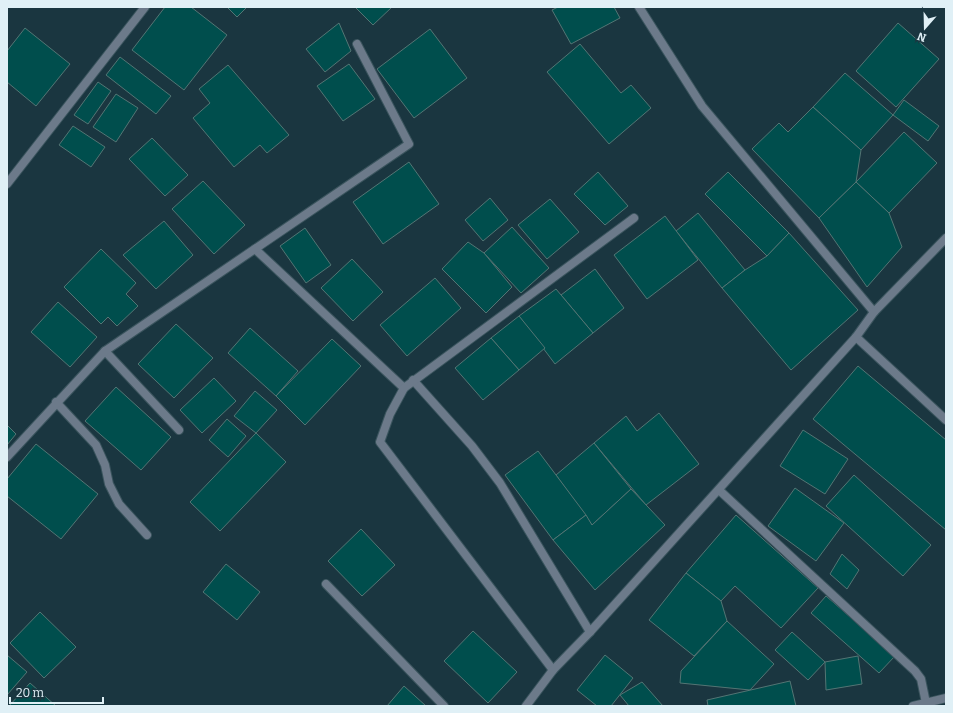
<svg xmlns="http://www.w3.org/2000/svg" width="953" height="713" font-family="Bitter,serif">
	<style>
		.building { fill: #004e4d; stroke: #537574 }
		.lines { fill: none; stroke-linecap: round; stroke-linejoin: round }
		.minor-casing { stroke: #3a545d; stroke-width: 10 }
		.minor { stroke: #6c7a8a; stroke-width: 8 }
	</style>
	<rect width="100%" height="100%" fill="#1a3640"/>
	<g class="building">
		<polygon points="165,7 191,7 227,35 184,90 132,50"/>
		<polygon points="227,7 247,7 237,17"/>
		<polygon points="355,7 392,7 373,25"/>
		<polygon points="558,7 614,7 620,18 571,44 552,10"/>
		<polygon points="339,23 351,51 325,72 306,49"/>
		<polygon points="898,23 939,59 896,107 856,71"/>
		<polygon points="25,28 70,64 36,106 7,82 7,51"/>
		<polygon points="430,29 467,78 414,118 377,69"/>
		<polygon points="580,44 621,93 631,85 651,108 609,144 547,72"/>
		<polygon points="120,57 171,96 156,114 106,75"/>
		<polygon points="349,64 375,99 343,121 317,86"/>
		<polygon points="228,65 289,135 267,153 260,145 234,167 193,118 210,103 199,89"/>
		<polygon points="845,73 893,115 861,150 813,107"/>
		<polygon points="98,82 111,91 88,124 74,115"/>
		<polygon points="116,94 138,108 116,142 93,127"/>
		<polygon points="904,100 939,126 928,141 893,115"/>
		<polygon points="813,107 861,150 856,182 819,218 752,149 779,123 788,132"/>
		<polygon points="73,126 105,147 91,167 59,145"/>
		<polygon points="904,132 937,163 889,213 856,182"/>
		<polygon points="152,138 188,175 165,196 129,159"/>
		<polygon points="409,162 439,204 383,244 353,202"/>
		<polygon points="598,172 628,206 605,225 574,194"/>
		<polygon points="728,172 789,233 767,256 705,194"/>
		<polygon points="203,181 245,225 214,254 172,209"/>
		<polygon points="856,182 889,213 902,247 867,287 819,218"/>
		<polygon points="490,198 508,220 483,241 465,220"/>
		<polygon points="550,199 579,232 547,259 518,225"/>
		<polygon points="698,213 745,270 722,288 676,231"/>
		<polygon points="665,216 698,260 647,299 614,255"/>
		<polygon points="164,221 193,255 156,289 123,255"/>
		<polygon points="512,227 549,268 521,293 484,253"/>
		<polygon points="305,228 331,265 306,283 280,246"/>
		<polygon points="789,233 858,310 791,370 722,288 745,270 767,256"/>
		<polygon points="468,242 484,253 512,287 486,313 442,269"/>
		<polygon points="101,249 136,283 126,294 138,306 117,326 108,317 101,324 64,287"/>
		<polygon points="352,259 383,292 353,321 321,288"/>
		<polygon points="595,269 624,308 593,333 561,295"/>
		<polygon points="435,278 461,308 407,356 380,325"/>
		<polygon points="556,289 593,333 555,364 519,316"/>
		<polygon points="58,302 97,337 70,367 31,332"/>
		<polygon points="519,316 545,348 519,370 491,338"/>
		<polygon points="176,324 213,358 174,398 138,364"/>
		<polygon points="250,328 298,371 276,396 228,353"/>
		<polygon points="491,338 519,370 483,400 455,368"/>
		<polygon points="332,339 361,366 305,425 276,396"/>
		<polygon points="858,366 946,440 946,530 813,419"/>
		<polygon points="214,378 236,401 202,433 180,410"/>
		<polygon points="116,387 171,437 141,470 85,421"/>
		<polygon points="255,391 277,410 256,433 234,416"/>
		<polygon points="659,413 699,464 646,505 594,443 626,416 637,431"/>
		<polygon points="227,419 246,436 228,457 209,440"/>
		<polygon points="7,425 16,434 7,445"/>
		<polygon points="803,430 848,459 825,494 780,466"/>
		<polygon points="256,433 286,462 220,531 190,502"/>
		<polygon points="594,443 631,489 592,525 556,475"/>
		<polygon points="36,444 98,494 61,539 7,496 7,479"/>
		<polygon points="538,451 586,515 553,540 505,475"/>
		<polygon points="854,475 931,545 903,576 826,506"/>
		<polygon points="795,488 844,523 816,561 768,526"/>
		<polygon points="631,489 665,525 595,590 553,540 586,515 592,525"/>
		<polygon points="736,515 818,588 781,628 735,586 721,601 686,573"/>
		<polygon points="361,529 395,565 362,596 328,561"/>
		<polygon points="842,554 859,570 847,589 830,574"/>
		<polygon points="226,564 260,592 237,620 203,592"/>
		<polygon points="686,573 721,601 727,621 694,656 649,620"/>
		<polygon points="826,596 895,656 879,673 811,613"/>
		<polygon points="40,612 76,647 44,678 10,643"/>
		<polygon points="727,621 774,664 750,690 680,683 681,671"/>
		<polygon points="473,631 517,672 488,703 444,661"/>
		<polygon points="792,632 825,662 808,680 775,650"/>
		<polygon points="7,655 27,672 7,695"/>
		<polygon points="605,655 633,678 611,706 597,706 577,690"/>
		<polygon points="858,656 862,684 826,690 825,662"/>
		<polygon points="790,681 796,706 708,706 707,700"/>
		<polygon points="642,682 663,706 629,706 620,695"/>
		<polygon points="30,683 56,706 9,706"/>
		<polygon points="404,686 426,706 387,706"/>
	</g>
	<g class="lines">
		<defs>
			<g id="minor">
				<polyline points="639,7 702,106 874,312"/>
				<polyline points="7,184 145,7"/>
				<polyline points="255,249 404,388 390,414 380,442 553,670"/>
				<polyline points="856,337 946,420"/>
				<polyline points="105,351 179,430"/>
				<polyline points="413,380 472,446 500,483 590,632"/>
				<polyline points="404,388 634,218"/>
				<polyline points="56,402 96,445 105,465 109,484 119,504 147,535"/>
				<polyline points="7,457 105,351 409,144 357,44"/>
				<polyline points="719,490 915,671 921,679 926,703"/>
				<polyline points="326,584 444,706"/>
				<polyline points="526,706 553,670 590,632 856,337 874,312 946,238"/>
				<polyline points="913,706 946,698"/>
			</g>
		</defs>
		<use href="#minor" class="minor-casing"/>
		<use href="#minor" class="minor"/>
	</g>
	<rect width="953" height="713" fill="none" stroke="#e0f0f6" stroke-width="16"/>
	<g transform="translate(925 28) rotate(200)" stroke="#1a3640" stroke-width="3" paint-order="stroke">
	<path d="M0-3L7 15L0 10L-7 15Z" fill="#e0f0f6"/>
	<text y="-6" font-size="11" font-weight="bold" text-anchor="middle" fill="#e0f0f6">N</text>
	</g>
	<path d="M10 697v6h93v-6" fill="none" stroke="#e0f0f6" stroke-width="2"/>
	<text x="16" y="697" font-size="12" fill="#e0f0f6" stroke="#1a3640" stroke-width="3" paint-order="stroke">20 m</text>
</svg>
